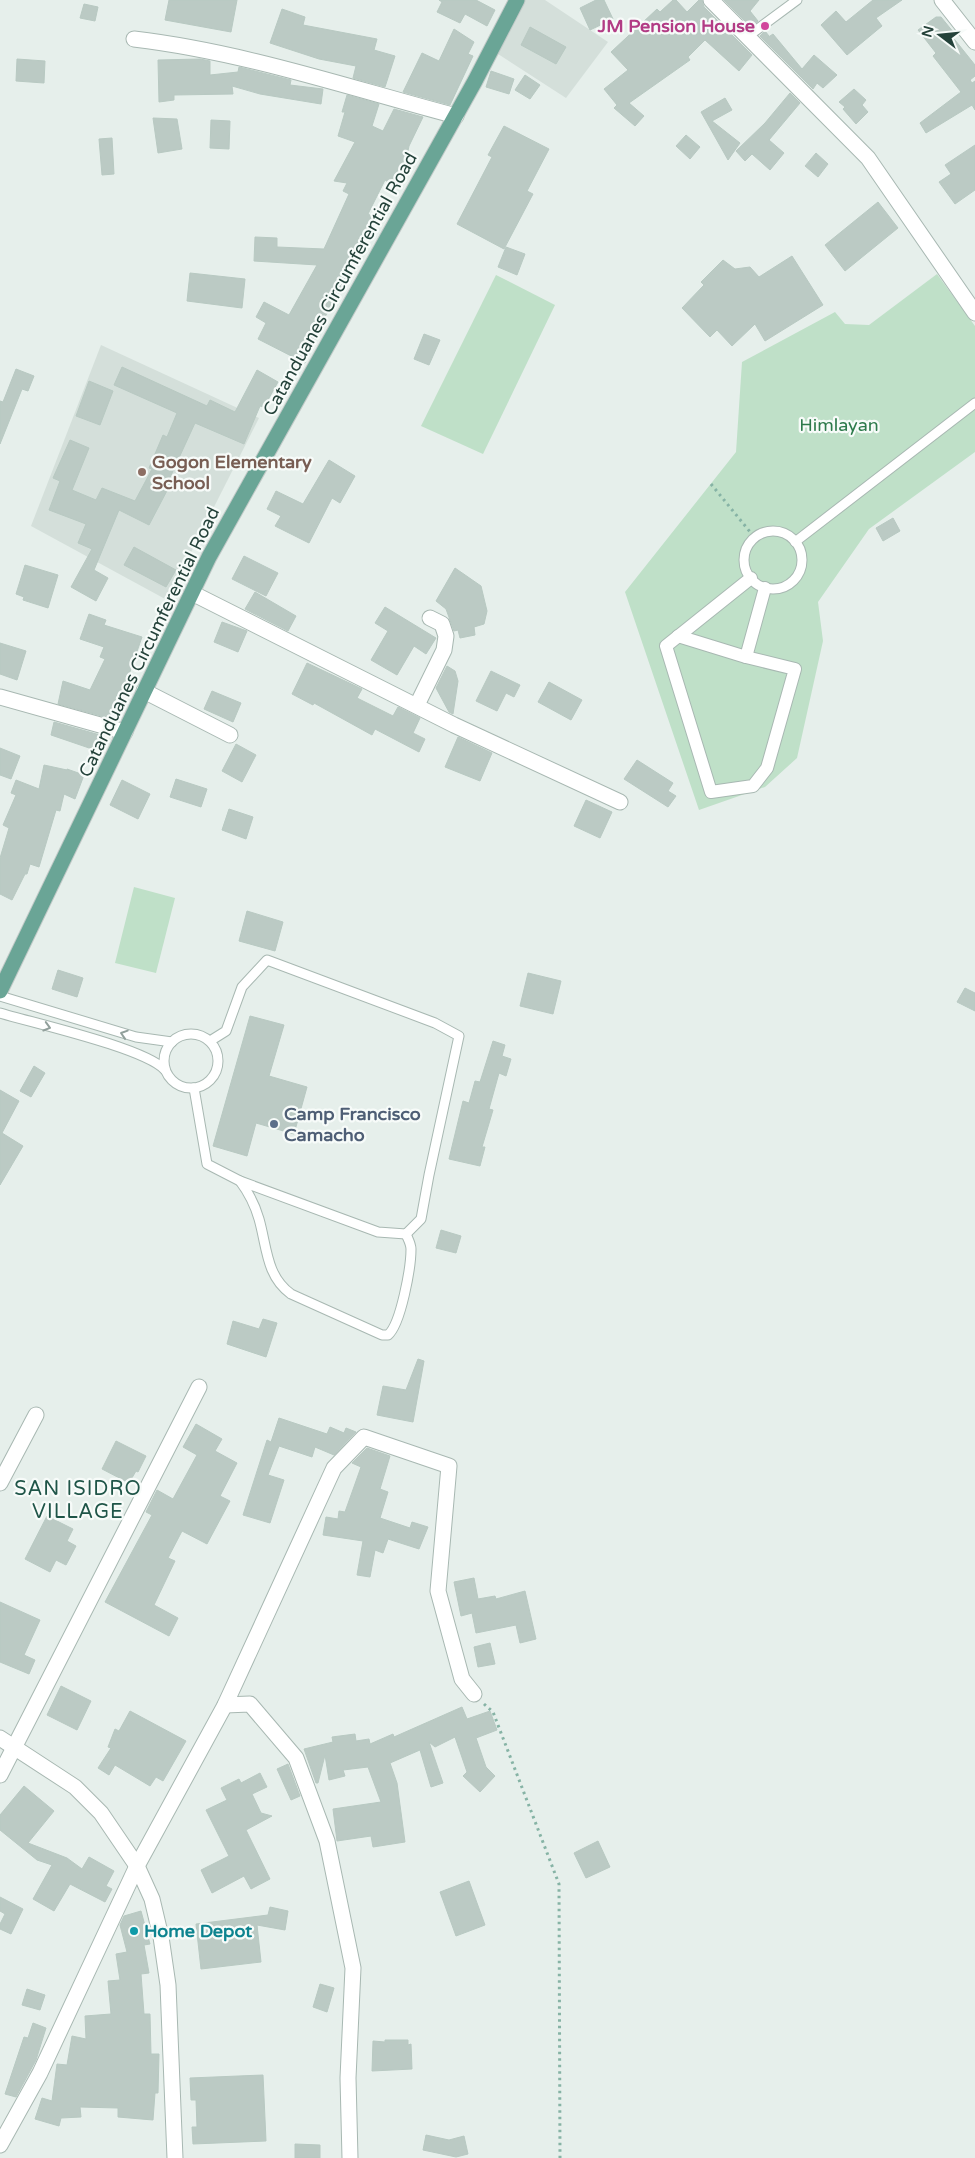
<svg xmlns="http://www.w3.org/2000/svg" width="975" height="2158" font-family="'Varela Round',sans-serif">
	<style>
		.built { fill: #d4dfda }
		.green { fill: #bfe0c8 }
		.building { fill: #bbcac4; stroke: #b8c9c2 }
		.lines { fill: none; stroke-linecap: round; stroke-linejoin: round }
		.service-casing { stroke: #a8b8b2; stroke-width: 11 }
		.pedestrian-casing { stroke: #a8b8b2; stroke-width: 14 }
		.minor-casing { stroke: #a8b8b2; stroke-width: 17 }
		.tertiary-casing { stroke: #a8b8b2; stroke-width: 17 }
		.primary-casing { stroke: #c2cac8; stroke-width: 17 }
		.path { stroke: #86b3a5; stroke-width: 3; stroke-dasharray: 2.5 4; stroke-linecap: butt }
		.service { stroke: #fff; stroke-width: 9 }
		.pedestrian { stroke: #fff; stroke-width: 12 }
		.minor { stroke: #fff; stroke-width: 15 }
		.tertiary { stroke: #fff; stroke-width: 15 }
		.primary { stroke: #6aa596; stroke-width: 15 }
		.oneway { stroke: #92a09c }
		.hotel-dot { fill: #d1479c; stroke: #f7fbf9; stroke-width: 2 }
		.education-dot { fill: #8d6e63; stroke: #f7fbf9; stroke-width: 2 }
		.service-dot { fill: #5c6f8a; stroke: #f7fbf9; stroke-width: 2 }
		.culture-dot { fill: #0f9aa8; stroke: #f7fbf9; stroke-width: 2 }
		.labels { text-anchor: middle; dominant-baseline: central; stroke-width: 4.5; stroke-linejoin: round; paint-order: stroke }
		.hotel-label { font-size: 18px; font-weight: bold; fill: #b23c85; stroke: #f7fbf9; text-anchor: end }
		.street-label { font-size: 18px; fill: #24423a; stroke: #f7fbf9 }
		.park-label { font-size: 18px; fill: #2d7a4b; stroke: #f7fbf9 }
		.education-label { font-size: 18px; font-weight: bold; fill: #785e54; stroke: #f7fbf9; text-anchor: start }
		.service-label { font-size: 18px; font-weight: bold; fill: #4e5e75; stroke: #f7fbf9; text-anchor: start }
		.culture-label { font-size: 18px; font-weight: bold; fill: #0d838f; stroke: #f7fbf9; text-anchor: start }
		.quarter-label { font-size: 20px; letter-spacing: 1px; fill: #1f5548; stroke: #f7fbf9 }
	</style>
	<rect width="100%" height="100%" fill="#e6efeb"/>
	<g class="built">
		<polygon points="525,0 545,0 608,42 566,98 495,52"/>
		<polygon points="101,345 259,418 167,600 31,526"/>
	</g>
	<g class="green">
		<polygon points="937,274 975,326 975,452 869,529 818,602 823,641 797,758 765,787 699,810 625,592 736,452 742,362 835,312 845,324 869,325"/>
		<polygon points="496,275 555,305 483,454 421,426"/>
		<polygon points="134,887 175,898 156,973 115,963"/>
	</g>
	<g class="building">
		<polygon points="169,0 237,0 231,32 165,20"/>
		<polygon points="439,0 476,0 495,10 487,26 465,14 460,23 437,12 442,2"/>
		<polygon points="596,0 604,0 613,19 590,30 580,8"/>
		<polygon points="673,0 676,0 687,12 699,0 702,0 704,7 752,55 739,71 705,40 688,57 690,60 629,103 644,116 635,126 614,108 617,105 604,89 628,70 611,52 657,9 660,12"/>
		<polygon points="724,0 759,0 750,11 758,21 751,27"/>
		<polygon points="873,0 902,0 876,18 882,26 847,55 821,25 836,11 846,22"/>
		<polygon points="84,4 98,7 95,21 80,18"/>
		<polygon points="282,9 305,17 303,25 377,39 374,50 395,56 385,87 353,78 356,66 319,59 270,43"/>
		<polygon points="936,17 941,17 954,33 951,35 975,65 975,76 970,80 972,83 975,81 975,110 972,105 926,133 920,123 961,92 933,56 936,53 918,30"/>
		<polygon points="530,27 566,47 556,64 521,45"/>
		<polygon points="454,29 474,42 468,54 473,56 450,105 403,92 422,53 439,61"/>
		<polygon points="765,31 769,36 767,38 773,34 802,69 814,55 837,75 823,88 817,83 813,89 760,36"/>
		<polygon points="17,59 45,61 44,83 16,81"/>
		<polygon points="200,59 210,61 210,75 238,72 239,67 291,80 290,85 323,89 321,104 260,94 232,86 233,94 174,95 174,100 159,102 158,60"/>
		<polygon points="491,71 514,79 509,94 486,87"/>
		<polygon points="525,75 540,85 530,99 515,90"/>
		<polygon points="854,89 866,100 862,105 868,112 856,124 843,109 845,107 839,102"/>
		<polygon points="790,93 800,103 769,140 784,153 770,170 752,154 745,161 736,151 765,123"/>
		<polygon points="347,95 379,104 372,126 383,131 394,109 423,117 409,146 406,160 391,184 385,180 368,214 375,218 349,276 319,327 321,328 305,363 258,339 266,323 256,317 264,302 289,315 317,265 254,261 255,237 277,238 277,247 324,249 349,194 343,191 347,183 334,181 355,142 338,136 345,112 342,112"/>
		<polygon points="725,98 732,110 712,121 740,143 728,160 701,112"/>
		<polygon points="153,118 177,119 182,149 158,153"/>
		<polygon points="211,120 230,121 229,149 210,148"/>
		<polygon points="504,126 549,149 527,191 533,194 504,249 457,224 492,157 488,155"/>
		<polygon points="686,135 700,147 690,159 676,146"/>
		<polygon points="112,138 114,174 102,175 99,139"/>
		<polygon points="975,145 975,190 955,204 939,182 951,174 945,165"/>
		<polygon points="816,153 828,164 818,177 805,166"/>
		<polygon points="878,202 898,228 845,271 825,245"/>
		<polygon points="506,247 525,254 517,275 498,267"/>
		<polygon points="792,256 823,305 765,341 755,324 732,346 717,330 710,337 682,308 704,285 701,282 723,260 735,269 750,267 759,277"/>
		<polygon points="190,273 245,279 242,308 187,301"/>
		<polygon points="424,334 440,340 429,365 414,359"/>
		<polygon points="122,367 207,406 210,400 235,412 257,370 278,382 264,407 260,406 244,444 195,423 167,484 170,485 149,525 119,510 94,570 108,578 96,601 71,587 92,549 78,543 86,524 49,510 60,481 53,478 70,440 89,448 72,490 96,500 102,488 135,501 152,469 149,468 163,435 167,437 177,413 114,385"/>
		<polygon points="16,369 34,376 28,391 22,389 0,444 0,401 3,402"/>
		<polygon points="89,381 113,391 100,425 76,416"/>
		<polygon points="329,460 355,476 340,503 332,498 309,543 275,526 281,516 267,509 276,491 303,504"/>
		<polygon points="893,518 900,531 883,541 876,528"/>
		<polygon points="134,547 176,570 166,587 124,565"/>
		<polygon points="244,556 278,573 266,596 232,579"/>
		<polygon points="25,565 58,575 48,608 23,600 24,597 16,594"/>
		<polygon points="455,568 481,586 487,611 484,624 474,627 475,635 460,638 458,630 454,631 446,609 436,601"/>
		<polygon points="255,592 296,616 288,631 245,609"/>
		<polygon points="385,607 436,638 426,654 414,646 397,675 371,660 388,631 375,623"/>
		<polygon points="89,614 106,620 104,625 142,637 125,686 121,693 118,692 109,718 58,704 63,681 90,690 105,659 100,657 104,647 80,639"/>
		<polygon points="222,622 247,631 238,652 214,642"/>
		<polygon points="0,643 26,651 17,680 0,674"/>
		<polygon points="307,663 362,689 357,698 393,716 398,707 420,718 413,733 425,739 419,752 375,729 372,735 314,703 313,705 292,694"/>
		<polygon points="447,666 455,671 458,681 453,714 449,712 436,688"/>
		<polygon points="491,671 520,685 514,697 506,693 497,711 476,701"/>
		<polygon points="549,682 582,700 571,720 538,702"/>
		<polygon points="212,691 241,703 233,722 204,709"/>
		<polygon points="54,722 100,735 95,750 51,735"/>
		<polygon points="458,737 492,753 480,781 445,767"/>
		<polygon points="236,744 256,755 242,782 222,771"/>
		<polygon points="0,748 20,756 11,779 0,775"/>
		<polygon points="637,760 673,783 668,791 676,796 668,807 624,779"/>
		<polygon points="44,765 67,770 67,769 84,775 75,799 64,794 60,811 56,810 39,867 30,864 27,874 25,874 12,900 0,894 0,858 9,828 3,825 16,795 11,793 16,780 39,789"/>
		<polygon points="176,779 207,789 201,807 170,797"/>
		<polygon points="122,780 150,794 138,819 110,805"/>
		<polygon points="586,800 612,812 600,838 574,826"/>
		<polygon points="229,809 253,817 246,839 222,830"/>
		<polygon points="247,911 283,922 275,951 239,941"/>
		<polygon points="58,970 83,978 77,997 52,989"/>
		<polygon points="528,973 561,981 553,1014 520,1006"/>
		<polygon points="965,988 975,993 975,1011 957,1002"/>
		<polygon points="250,1016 284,1025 269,1076 307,1087 294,1134 256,1123 247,1156 213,1146"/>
		<polygon points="493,1041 505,1045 502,1056 511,1059 506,1076 499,1073 489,1109 493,1110 482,1147 485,1147 480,1166 449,1159 463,1101 469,1103 475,1081 480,1082"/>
		<polygon points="34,1066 45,1073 31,1097 20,1091"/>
		<polygon points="0,1090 19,1101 2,1133 23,1146 0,1185"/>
		<polygon points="441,1230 461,1236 456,1253 436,1248"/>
		<polygon points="263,1319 277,1323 266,1357 227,1344 233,1321 259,1329"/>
		<polygon points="418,1359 424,1361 413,1422 377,1415 383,1386 406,1390"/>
		<polygon points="279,1418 327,1434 330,1427 344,1433 346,1428 356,1432 334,1455 315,1447 312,1457 279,1446 268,1475 284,1480 270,1523 243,1515 267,1440 271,1442"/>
		<polygon points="196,1424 222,1439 215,1451 237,1463 220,1496 230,1501 207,1544 182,1531 168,1558 175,1561 154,1605 178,1618 169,1636 105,1602 152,1515 146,1512 157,1490 173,1499 197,1455 183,1447"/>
		<polygon points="116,1441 146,1456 138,1472 136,1471 129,1483 102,1469"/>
		<polygon points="367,1448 390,1456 380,1489 388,1492 380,1518 410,1528 412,1522 428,1527 419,1549 388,1539 383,1553 375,1550 370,1577 357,1575 363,1541 323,1535 326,1517 338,1519 339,1511 345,1512 361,1467 352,1463"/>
		<polygon points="47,1516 73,1529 67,1541 76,1546 66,1565 56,1560 50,1572 25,1559"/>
		<polygon points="474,1578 478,1599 495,1596 496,1599 525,1591 536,1639 520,1643 516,1625 476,1633 472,1613 461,1616 454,1582"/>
		<polygon points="0,1602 40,1620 24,1655 35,1660 29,1674 0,1662"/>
		<polygon points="490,1643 495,1664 478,1667 474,1647"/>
		<polygon points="61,1686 91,1701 77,1730 47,1715"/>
		<polygon points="462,1707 467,1719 490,1711 497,1730 476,1738 486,1767 495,1776 480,1792 463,1776 467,1772 455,1737 435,1747 429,1742 443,1783 431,1787 420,1750 390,1763 397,1783 405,1842 373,1847 371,1836 337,1841 333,1809 381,1802 368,1767 343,1770 345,1776 329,1780 325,1755 318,1783 316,1783 304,1749 333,1742 332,1737 355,1734 356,1741 369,1739 370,1744 393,1734 394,1737"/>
		<polygon points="130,1711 186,1741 163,1781 156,1777 150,1786 115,1765 109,1775 98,1768 111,1748 108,1747 115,1729 119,1731"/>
		<polygon points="288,1764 300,1796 291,1800 277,1769"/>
		<polygon points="260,1773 267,1787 252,1794 261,1813 272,1816 246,1830 270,1879 251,1889 244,1876 212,1893 201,1870 229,1856 206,1810 227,1800 221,1788 239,1779 241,1783"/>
		<polygon points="24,1786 54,1811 28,1843 67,1858 82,1869 89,1857 114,1871 106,1886 112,1889 105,1902 70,1884 54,1911 33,1899 52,1865 37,1860 0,1830 0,1815"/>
		<polygon points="598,1841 610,1867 586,1878 574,1853"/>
		<polygon points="469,1881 485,1925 456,1936 440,1892"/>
		<polygon points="0,1897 23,1909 11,1934 0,1929 0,1924 5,1914 0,1911"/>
		<polygon points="270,1907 288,1911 285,1930 257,1925 261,1962 201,1969 196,1924 268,1915"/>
		<polygon points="141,1911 150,1944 144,1945 149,1973 141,1974 144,2014 150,2014 151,2054 159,2054 158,2093 155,2093 153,2120 118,2117 118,2108 80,2107 81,2117 61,2118 59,2126 35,2119 42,2098 52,2101 57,2064 67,2065 72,2036 86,2039 85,2016 111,2014 108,1981 120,1980 116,1954 127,1952 120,1925 124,1916"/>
		<polygon points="320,1984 334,1988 327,2012 313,2007"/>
		<polygon points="27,1989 45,1995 40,2010 22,2005"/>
		<polygon points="33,2023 46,2028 36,2060 16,2097 5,2094 24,2037 28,2038"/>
		<polygon points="385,2040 408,2040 408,2045 411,2044 412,2069 372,2071 373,2041 385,2042"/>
		<polygon points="263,2075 266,2141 193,2144 192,2127 197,2127 196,2100 191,2100 190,2078"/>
		<polygon points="426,2135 449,2140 464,2136 468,2154 456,2157 423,2150"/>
		<polygon points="295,2144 320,2145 320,2158 295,2158"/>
	</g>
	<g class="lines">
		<defs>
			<g id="service">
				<polyline points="747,37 797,0"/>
				<circle cx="773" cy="560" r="29"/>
				<polyline points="795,542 975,403"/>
				<polyline points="0,996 136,1037 172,1042"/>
				<path d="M0,1013C33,1023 145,1048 165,1070"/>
				<circle cx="191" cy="1061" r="27"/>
				<polyline points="194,1088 207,1164 240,1181 378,1232 406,1234 421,1219 429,1175 459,1036 435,1023 267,960 242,987 226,1031 210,1041"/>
				<path d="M240,1181C249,1193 255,1205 259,1219C267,1247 266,1276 291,1294L382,1335H388C401,1324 411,1267 411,1249C411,1244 408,1239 406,1234"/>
			</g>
			<g id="pedestrian">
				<polyline points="751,578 666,646 711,792 753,786 767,768 795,669 746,657 765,588"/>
				<polyline points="678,636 746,657"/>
			</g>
			<g id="minor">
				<polyline points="711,0 868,158 975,313"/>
				<polyline points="942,0 975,42"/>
				<path d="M134,39C244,52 350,88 456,116"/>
				<polyline points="192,593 454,725 620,802"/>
				<polyline points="144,691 230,735"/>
				<polyline points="0,697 125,732"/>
				<polyline points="417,705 444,650 446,636 442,624 430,618"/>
				<polyline points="0,1483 36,1415"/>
				<polyline points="225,1705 250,1704 296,1758 327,1841 353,1968 348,2078 350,2158"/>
				<polyline points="0,1775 199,1387"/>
				<polyline points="0,2145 40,2073 137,1866 225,1705 334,1468 364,1437 449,1466 438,1591 462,1679 474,1694"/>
			</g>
			<polyline id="tertiary" points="0,1738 75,1787 101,1813 137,1866 152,1899 161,1937 168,1985 175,2158"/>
			<polyline id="primary" points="0,991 209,557 475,81 517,0"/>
		</defs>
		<use href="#service" class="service-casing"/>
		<use href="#pedestrian" class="pedestrian-casing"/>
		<use href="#minor" class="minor-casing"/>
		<use href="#tertiary" class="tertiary-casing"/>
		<use href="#primary" class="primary-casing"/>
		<g class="path">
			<polyline points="711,484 755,538"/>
			<polyline points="484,1704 493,1712 559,1884 560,2158"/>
		</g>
		<use href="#service" class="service"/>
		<use href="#pedestrian" class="pedestrian"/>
		<use href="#minor" class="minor"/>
		<use href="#tertiary" class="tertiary"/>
		<use href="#primary" class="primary"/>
	</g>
	<defs><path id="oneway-chevron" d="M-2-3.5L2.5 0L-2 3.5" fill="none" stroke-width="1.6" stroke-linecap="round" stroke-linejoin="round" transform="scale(1.25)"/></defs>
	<g class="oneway">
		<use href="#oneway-chevron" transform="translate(47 1027) rotate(16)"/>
		<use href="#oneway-chevron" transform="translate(124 1034) rotate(-162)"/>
	</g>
	<circle class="hotel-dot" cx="765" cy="26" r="5"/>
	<circle class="education-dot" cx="142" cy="472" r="5"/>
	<circle class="service-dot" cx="274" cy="1124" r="5"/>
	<circle class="culture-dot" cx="134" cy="1931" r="5"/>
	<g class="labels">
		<g class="hotel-label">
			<text x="755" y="26">JM Pension House</text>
		</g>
		<g class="street-label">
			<text transform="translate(340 284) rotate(-61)">Catanduanes Circumferential Road</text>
			<text transform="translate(149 642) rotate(-64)">Catanduanes Circumferential Road</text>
		</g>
		<g class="park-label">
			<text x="839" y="425">Himlayan</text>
		</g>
		<g class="education-label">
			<text x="152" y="462">Gogon Elementary<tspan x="152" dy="21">School</tspan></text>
		</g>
		<g class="service-label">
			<text x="284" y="1114">Camp Francisco<tspan x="284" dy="21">Camacho</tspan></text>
		</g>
		<g class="culture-label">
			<text x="144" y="1931">Home Depot</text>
		</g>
		<g class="quarter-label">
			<text x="78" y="1489">SAN ISIDRO<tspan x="78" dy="23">VILLAGE</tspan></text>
		</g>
	</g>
	<g transform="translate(940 35) rotate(286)" stroke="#f7fbf9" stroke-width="4" paint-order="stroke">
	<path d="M0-4L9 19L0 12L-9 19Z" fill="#24423a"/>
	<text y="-8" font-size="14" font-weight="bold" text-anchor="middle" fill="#24423a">N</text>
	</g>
</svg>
